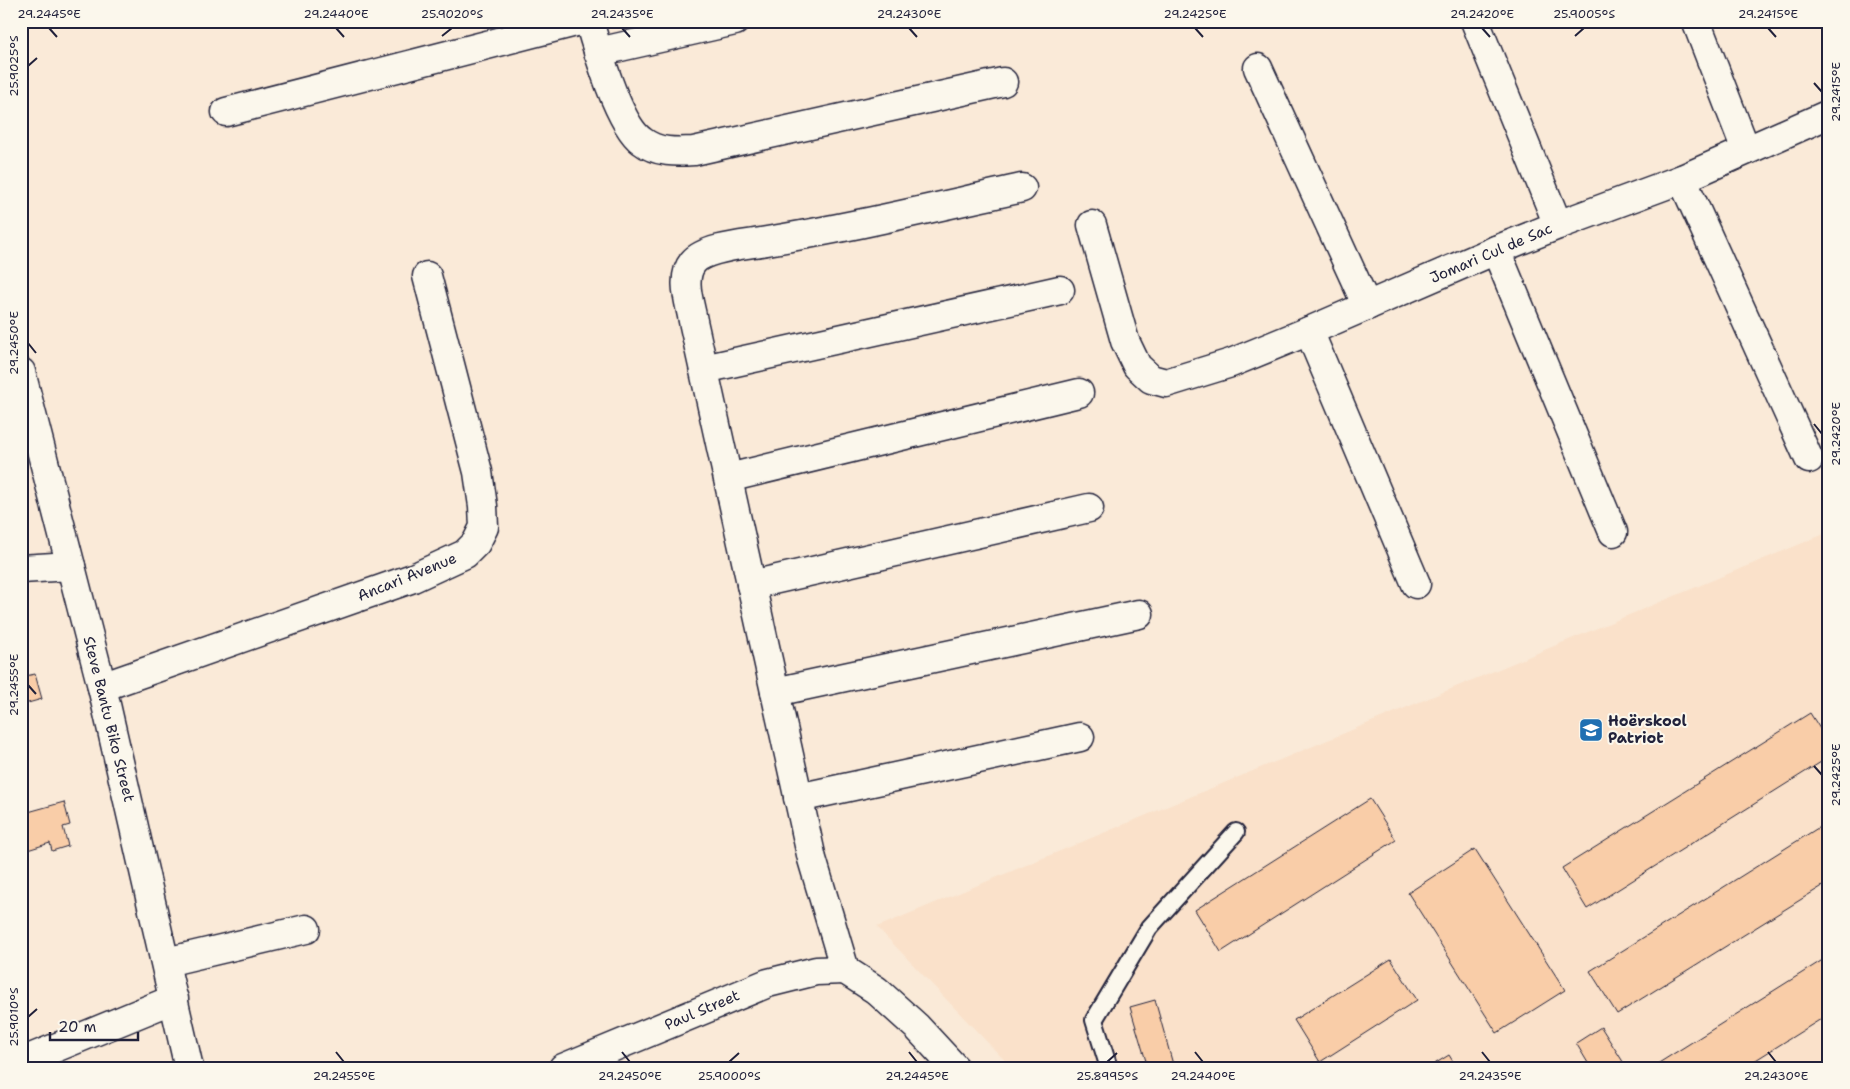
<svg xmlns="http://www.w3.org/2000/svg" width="1850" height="1089" font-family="'Shantell Sans',sans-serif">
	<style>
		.built { fill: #fae1ca }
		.building { fill: #f9cda8; stroke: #22223b }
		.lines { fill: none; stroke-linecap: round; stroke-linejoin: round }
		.lane-casing { stroke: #22223b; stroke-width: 20 }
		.street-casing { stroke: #22223b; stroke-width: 31 }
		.lane { stroke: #fbf7ec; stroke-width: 16 }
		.street { stroke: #fbf7ec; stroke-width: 28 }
		.ticks { fill: none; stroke: #22223b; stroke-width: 2 }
		.labels { text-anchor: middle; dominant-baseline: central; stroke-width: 4; stroke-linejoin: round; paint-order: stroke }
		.street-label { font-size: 15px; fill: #22223b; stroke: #fbf7ec }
		.poi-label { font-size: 15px; font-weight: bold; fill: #22223b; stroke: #fbf7ec; text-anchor: start }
		.neatline { fill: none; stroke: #22223b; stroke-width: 2 }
		.ticks-label { font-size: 12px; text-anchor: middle; fill: #22223b }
	</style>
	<rect width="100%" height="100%" fill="#faead8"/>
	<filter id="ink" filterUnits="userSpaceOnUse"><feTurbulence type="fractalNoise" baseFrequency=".02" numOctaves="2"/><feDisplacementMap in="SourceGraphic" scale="10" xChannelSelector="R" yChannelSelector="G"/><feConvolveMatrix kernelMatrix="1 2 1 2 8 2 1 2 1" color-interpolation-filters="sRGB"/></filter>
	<g filter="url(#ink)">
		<polygon class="built" points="1829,532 1829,1068 1012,1068 877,927"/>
		<g class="building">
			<polygon points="35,674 42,699 21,705 21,677"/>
			<polygon points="1810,713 1829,743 1829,757 1587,909 1562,868"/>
			<polygon points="1370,799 1396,840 1221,952 1195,910"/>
			<polygon points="64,802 70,825 63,827 68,846 52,851 50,843 21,852 21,814"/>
			<polygon points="1829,821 1829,882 1617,1014 1590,971"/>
			<polygon points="1475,849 1565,990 1497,1033 1408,893"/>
			<polygon points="1829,956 1829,1014 1743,1068 1655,1068 1654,1066"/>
			<polygon points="1391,959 1417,1000 1320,1062 1294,1020"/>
			<polygon points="1155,1000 1174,1068 1148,1068 1130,1007"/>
			<polygon points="1601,1027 1627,1068 1591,1068 1576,1043"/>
			<polygon points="1449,1055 1457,1068 1428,1068"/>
		</g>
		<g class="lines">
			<defs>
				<polyline id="lane" points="1109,1068 1094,1020 1149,928 1236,832"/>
				<g id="street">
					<path d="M589,21C597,49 619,125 642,141C657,153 677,152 694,151L1003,82"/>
					<polyline points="1475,21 1558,225"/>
					<polyline points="1696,21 1746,150"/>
					<polyline points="598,52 735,21"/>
					<polyline points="1258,68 1367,306"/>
					<polyline points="226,112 580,21"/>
					<polyline points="1682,179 1809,459"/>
					<polyline points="1092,225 1125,341 1137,366 1151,379 1166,383 1231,363 1309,331 1496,250 1558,225 1682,179 1829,114"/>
					<polyline points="1496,250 1613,532"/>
					<polyline points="1309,331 1416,584"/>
					<polyline points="704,369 1060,290"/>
					<polyline points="21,372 102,687 189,1068"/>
					<polyline points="728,478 1079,393"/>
					<polyline points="21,569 71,566"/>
					<polyline points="751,585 1089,508"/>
					<polyline points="102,687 413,578 465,554 476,543 484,527 483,506 478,472 427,276"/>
					<polyline points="775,692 1139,614"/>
					<polyline points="798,798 1080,737"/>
					<polyline points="166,962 306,929"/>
					<path d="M845,970L812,859L693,321C690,303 680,278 693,262C705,248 743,245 761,242C849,228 935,207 1022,188"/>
					<polyline points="845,970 876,990 917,1027 955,1068"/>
					<polyline points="21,1062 174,999"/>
					<polyline points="563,1068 768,983 816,971 845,970"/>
				</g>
			</defs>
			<use href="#lane" class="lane-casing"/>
			<use href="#street" class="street-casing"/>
			<use href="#lane" class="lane"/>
			<use href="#street" class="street"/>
		</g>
	</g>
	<path class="ticks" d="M49,28L57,37M336,28L344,37M622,28L630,37M909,28L917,37M1195,28L1203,37M1482,28L1490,37M1768,28L1776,37M442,36L452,28M1575,36L1584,28M28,66L37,58M1814,83L1822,92M28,343L36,353M1814,424L1822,434M28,685L36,694M1814,766L1822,775M28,1017L37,1009M336,1052L344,1062M622,1052L630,1062M909,1052L917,1062M1195,1052L1203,1062M1482,1052L1490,1062M1768,1052L1776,1062M729,1062L739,1053M1107,1062L1117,1053"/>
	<defs>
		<symbol id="school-square" viewBox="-11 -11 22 22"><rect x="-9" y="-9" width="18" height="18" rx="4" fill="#1f6fb2" stroke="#fbf7ec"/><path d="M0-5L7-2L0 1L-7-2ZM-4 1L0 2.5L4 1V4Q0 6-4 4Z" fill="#fff"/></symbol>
	</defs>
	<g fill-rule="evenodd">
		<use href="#school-square" x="1577" y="716" width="28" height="28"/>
	</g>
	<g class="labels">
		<g class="street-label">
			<text transform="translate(1491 253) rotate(-23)">Jomari Cul de Sac</text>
			<text transform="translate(407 577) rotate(-22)">Ancari Avenue</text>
			<text transform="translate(109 719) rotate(76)">Steve Bantu Biko Street</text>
			<text transform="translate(702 1010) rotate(-23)">Paul Street</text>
		</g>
		<g class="poi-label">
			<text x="1608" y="721">Hoërskool<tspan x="1608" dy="17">Patriot</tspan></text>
		</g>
	</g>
	<rect width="1850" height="1089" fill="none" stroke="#fbf7ec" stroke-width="55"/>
	<path d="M50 1032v8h88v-8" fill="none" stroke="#22223b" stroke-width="2.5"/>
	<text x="58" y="1032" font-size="15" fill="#22223b" stroke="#fbf7ec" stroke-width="4" paint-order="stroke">20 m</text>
	<rect x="28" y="28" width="1794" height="1034" class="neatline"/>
	<g class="ticks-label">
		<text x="49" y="18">29.2445°E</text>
		<text x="336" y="18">29.2440°E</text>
		<text x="452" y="18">25.9020°S</text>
		<text x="622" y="18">29.2435°E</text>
		<text x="909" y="18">29.2430°E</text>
		<text x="1195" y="18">29.2425°E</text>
		<text x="1482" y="18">29.2420°E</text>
		<text x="1584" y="18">25.9005°S</text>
		<text x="1768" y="18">29.2415°E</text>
		<text transform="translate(14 66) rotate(-90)" y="4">25.9025°S</text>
		<text transform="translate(1836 92) rotate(-90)" y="4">29.2415°E</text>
		<text transform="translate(14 343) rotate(-90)" y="4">29.2450°E</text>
		<text transform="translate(1836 434) rotate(-90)" y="4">29.2420°E</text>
		<text transform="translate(14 685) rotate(-90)" y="4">29.2455°E</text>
		<text transform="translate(1836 775) rotate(-90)" y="4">29.2425°E</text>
		<text transform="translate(14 1017) rotate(-90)" y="4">25.9010°S</text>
		<text x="344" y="1080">29.2455°E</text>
		<text x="630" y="1080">29.2450°E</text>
		<text x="729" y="1080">25.9000°S</text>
		<text x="917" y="1080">29.2445°E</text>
		<text x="1107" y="1080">25.8995°S</text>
		<text x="1203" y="1080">29.2440°E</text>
		<text x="1490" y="1080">29.2435°E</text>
		<text x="1776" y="1080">29.2430°E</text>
	</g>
</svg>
